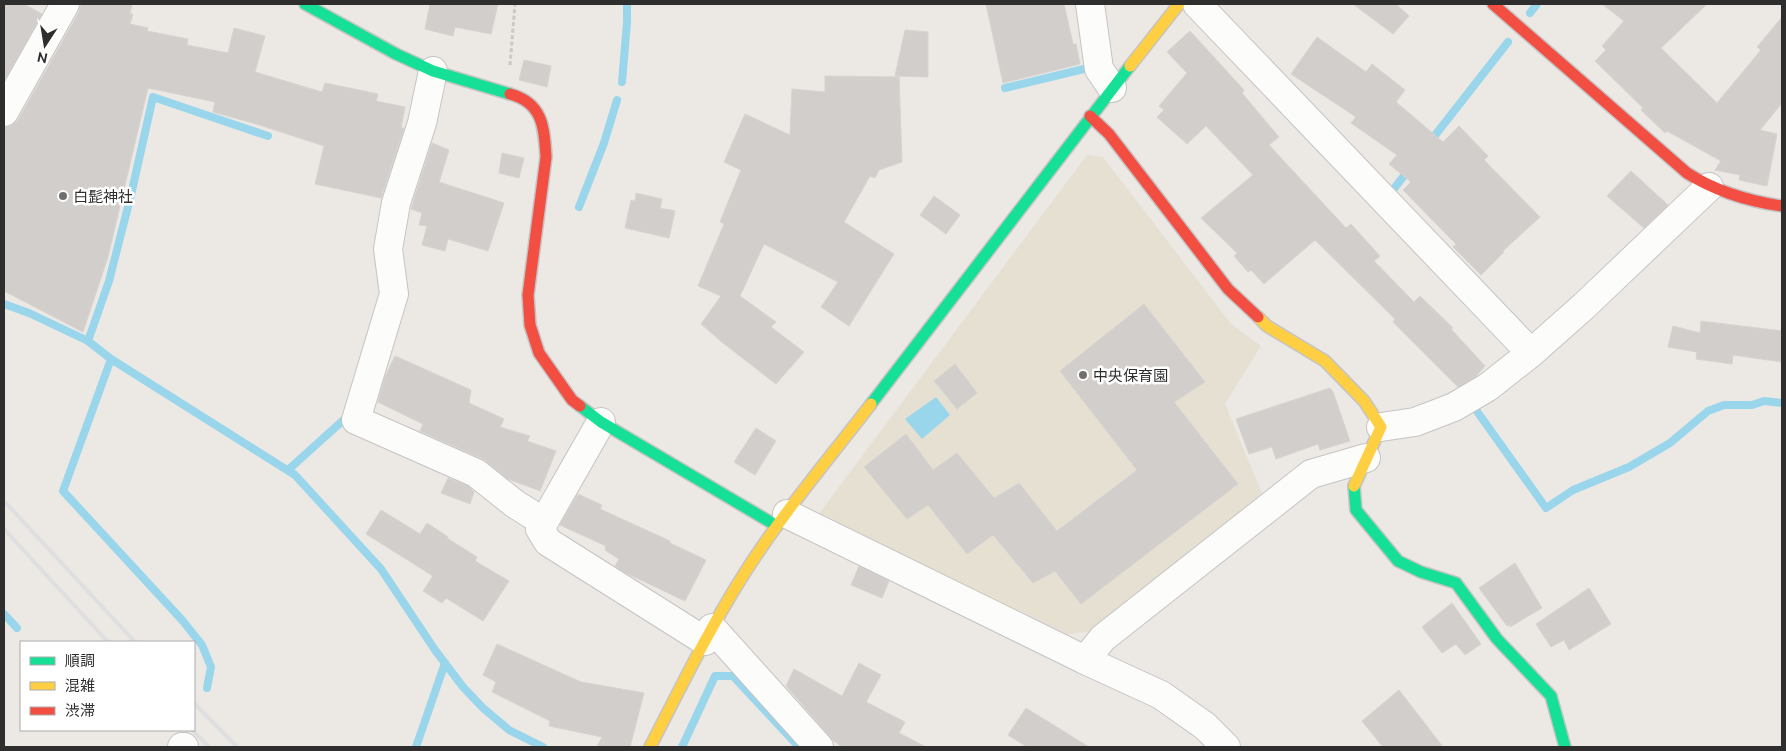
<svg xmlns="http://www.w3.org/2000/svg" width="1786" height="751" font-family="Ubuntu,'Noto Sans JP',sans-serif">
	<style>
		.education { fill: #e6e0d3 }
		.water { fill: #99d6ec }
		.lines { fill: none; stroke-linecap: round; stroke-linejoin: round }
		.stream { stroke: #99d6ec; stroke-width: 8 }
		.building { fill: #d1cecb; stroke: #d7d4d0 }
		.street-casing { stroke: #c5c4c5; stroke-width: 30 }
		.fast-casing { stroke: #c5c4c5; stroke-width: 14 }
		.slow-casing { stroke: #c5c4c5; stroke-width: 14 }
		.jam-casing { stroke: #c5c4c5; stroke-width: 14 }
		.path { stroke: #c9c9c8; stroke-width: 3; stroke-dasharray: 4 2.5; stroke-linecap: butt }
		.street { stroke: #fcfcfb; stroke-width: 28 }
		.fast { stroke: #16e098; stroke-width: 11 }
		.slow { stroke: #ffcf43; stroke-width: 11 }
		.jam { stroke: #f24e42; stroke-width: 11 }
		.rail { stroke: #dfdfe1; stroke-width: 4 }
		.poi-dot { fill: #706f6e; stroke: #fff; stroke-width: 2 }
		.labels { text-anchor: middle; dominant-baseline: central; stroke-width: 5; stroke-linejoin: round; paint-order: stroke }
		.poi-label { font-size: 15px; fill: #2e2e2e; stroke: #fff; text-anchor: start }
	</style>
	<rect width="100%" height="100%" fill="#ece8e4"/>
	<polygon class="education" points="1087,155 1103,157 1231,324 1261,346 1225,404 1264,498 1092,631 1065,635 818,515"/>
	<polygon class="water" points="936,397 950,415 922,439 905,419"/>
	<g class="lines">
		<g class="stream">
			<polyline points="1530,13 1537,4"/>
			<polyline points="622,82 627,22 627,4"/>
			<polyline points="1005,88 1084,69"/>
			<polyline points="1429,143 1508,42"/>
			<polyline points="1393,190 1410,168"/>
			<polyline points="579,207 604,143 617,100"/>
			<polyline points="4,304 29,313 88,341 111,359 295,475 381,569 435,650 463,687 483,708 509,730 543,747"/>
			<polyline points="88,341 109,281 131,195 153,97 268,136"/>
			<polyline points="111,359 63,491 182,620 202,645 211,667 207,688"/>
			<polyline points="1476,410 1546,508 1573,490 1629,467 1670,443 1708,411 1724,405 1752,405 1764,401 1782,403"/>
			<polyline points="288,470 349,415"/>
			<polyline points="4,614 17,628"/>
			<polyline points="416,747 445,663"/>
			<polyline points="682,747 715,676 733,676 799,747"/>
		</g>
	</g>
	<g class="building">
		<polygon points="4,4 24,4 42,14 4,81"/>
		<polygon points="81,4 132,4 130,14 133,14 130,24 148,28 147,31 188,39 187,45 228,53 234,28 265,36 255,72 322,92 325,83 378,94 376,101 405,107 401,128 404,128 381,198 315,184 324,146 253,123 213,112 215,102 148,88 108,257 83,332 4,291 4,128 11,126 18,120 79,12"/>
		<polygon points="430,4 498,4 491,34 455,27 453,36 425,29"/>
		<polygon points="986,4 1064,4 1073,44 1076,44 1080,64 1003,83"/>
		<polygon points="1353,4 1396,4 1409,16 1393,34"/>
		<polygon points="1602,4 1707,4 1661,48 1717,103 1761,50 1757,47 1782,17 1782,103 1760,130 1777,134 1767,186 1739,180 1740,175 1715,170 1721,161 1667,131 1665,133 1641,110 1643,108 1595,61 1606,50 1602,46 1624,21"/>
		<polygon points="905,30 928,32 928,77 895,76"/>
		<polygon points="1190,31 1244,90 1242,93 1279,137 1269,145 1346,228 1351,224 1380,256 1374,261 1414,302 1420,296 1453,328 1451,329 1485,366 1475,377 1458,387 1393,322 1395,319 1315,240 1264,284 1251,270 1248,272 1234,256 1237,253 1201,218 1253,175 1206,126 1187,144 1157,117 1164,110 1159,106 1187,73 1167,52"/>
		<polygon points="1317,37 1366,72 1372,64 1405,90 1396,102 1443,142 1459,126 1488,156 1484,160 1540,217 1503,251 1504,252 1481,275 1453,247 1456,244 1403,190 1411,182 1389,164 1397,155 1351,123 1356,117 1291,74"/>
		<polygon points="524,60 551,66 547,87 519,80"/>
		<polygon points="825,76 899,77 902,162 879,170 875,178 870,176 844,222 894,254 849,326 821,307 838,282 764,244 740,296 776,322 771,327 804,352 776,384 723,343 701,324 721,296 698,286 724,224 720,222 741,170 724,162 745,114 790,135 792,89 825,92"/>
		<polygon points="432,143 449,150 439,182 504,203 488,251 448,239 445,251 422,245 427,226 419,225 422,213 411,209"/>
		<polygon points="502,153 524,158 519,178 499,173"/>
		<polygon points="1631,171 1668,205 1644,228 1607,196"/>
		<polygon points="636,193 662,199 660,208 675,211 669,238 625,228 631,200 635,201"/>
		<polygon points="934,196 960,215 946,234 920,215"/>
		<polygon points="1144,304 1205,382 1174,402 1238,484 1081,604 1055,571 1033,583 993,535 967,554 928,505 907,519 864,467 906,434 933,470 957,453 994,498 1019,483 1057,531 1137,470 1060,371"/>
		<polygon points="1701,321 1782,331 1782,362 1733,355 1732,364 1696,359 1697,352 1668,347 1673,326 1700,333"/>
		<polygon points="395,356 471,390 469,403 504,419 500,427 530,436 527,441 556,451 540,491 508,479 483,459 420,431 423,424 378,402 385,377"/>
		<polygon points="955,364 977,393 957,409 934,381"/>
		<polygon points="1330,388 1333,392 1350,441 1320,450 1318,444 1276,459 1272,447 1249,454 1236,419"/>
		<polygon points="756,428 776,441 755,475 734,462"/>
		<polygon points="448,478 468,486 474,492 470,504 441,493"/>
		<polygon points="578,494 602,505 600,509 670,541 670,543 706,560 685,601 624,572 615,566 619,559 605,550 606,546 560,525"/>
		<polygon points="381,510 420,534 427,523 448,537 447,538 477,557 475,561 509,581 483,621 446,598 442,603 423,591 433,576 366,534"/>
		<polygon points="1515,563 1542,608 1510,627 1509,625 1507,626 1479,588"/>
		<polygon points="859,566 889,581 882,598 851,585"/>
		<polygon points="1589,588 1611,624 1569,650 1564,640 1551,647 1536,624"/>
		<polygon points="1452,603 1481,644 1465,655 1456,644 1442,653 1422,627"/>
		<polygon points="497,644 581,682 644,693 630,747 597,747 602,737 549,726 550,721 492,692 496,682 483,675"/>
		<polygon points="859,663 881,675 866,702 905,722 899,733 926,747 842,747 833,740 786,686 794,669 842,696"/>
		<polygon points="1399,690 1443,747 1383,747 1362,721"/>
		<polygon points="1026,708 1089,747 1027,747 1008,735"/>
	</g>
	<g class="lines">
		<defs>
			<g id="street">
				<polyline points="1090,4 1099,69 1112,88"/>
				<polyline points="1197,4 1531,353"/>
				<polyline points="433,71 422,123 396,203 388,249 394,294 356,420 476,473 515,504 544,522"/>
				<polyline points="4,112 65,4"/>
				<polyline points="601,422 540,529 548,542 705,641"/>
				<polyline points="1381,427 1415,422 1454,407 1488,387 1531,353 1584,306 1709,187"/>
				<polyline points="787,514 1085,660 1103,638 1311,474 1366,458"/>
				<polyline points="712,628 819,747"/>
				<polyline points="1085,660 1161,695 1205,726 1226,747"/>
				<polyline points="182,747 184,747"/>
			</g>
			<g id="fast">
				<polyline points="305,4 396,54 433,71 510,94"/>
				<polyline points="871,404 1130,66"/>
				<polyline points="580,406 601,422 777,526"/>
				<polyline points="1354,486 1356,510 1398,561 1421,572 1456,583 1497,639 1551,696 1565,747"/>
			</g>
			<g id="slow">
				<polyline points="1130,66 1179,4"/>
				<polyline points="1258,317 1267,326 1325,361 1364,401 1381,427 1354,486"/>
				<path d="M650,747C680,689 709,629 744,574C782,514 828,460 871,404"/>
			</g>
			<g id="jam">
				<path d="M1493,4L1687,173C1717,192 1747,201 1782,206"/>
				<path d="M510,94C543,103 544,127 546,157L528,295L530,325L539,353L572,400L580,406"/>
				<polyline points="1090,116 1109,134 1228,289 1258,317"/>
			</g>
		</defs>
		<use href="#street" class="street-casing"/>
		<use href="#fast" class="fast-casing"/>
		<use href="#slow" class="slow-casing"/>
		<use href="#jam" class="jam-casing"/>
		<polyline class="path" points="510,65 515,4"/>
		<use href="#street" class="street"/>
		<use href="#fast" class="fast"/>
		<use href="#slow" class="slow"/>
		<use href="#jam" class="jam"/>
		<g class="rail">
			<polyline points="4,501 135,642"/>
			<polyline points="4,529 108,642"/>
			<polyline points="194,703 237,747"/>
			<polyline points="192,730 209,747"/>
		</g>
	</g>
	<g class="poi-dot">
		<circle cx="63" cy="196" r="5"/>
		<circle cx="1083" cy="375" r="5"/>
	</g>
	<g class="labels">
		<g class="poi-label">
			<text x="73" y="196">白髭神社</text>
			<text x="1093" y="375">中央保育園</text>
		</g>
	</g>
	<rect width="1786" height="751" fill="none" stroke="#2e2e2e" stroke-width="10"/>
	<rect x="20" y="641" width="175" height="90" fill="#ffffff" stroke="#ababab"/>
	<rect x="30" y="657" width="25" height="8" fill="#16e098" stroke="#ababab"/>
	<text x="65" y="666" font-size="15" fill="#2e2e2e">順調</text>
	<rect x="30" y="682" width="25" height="8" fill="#ffcf43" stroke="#ababab"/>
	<text x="65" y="691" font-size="15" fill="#2e2e2e">混雑</text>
	<rect x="30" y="707" width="25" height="8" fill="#f24e42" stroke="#ababab"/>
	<text x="65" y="716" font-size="15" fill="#2e2e2e">渋滞</text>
	<g transform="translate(45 45) rotate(192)" stroke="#ffffff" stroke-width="4" paint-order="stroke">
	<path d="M0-4L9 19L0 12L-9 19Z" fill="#2e2e2e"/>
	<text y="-8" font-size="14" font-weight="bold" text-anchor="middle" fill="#2e2e2e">N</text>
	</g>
</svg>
